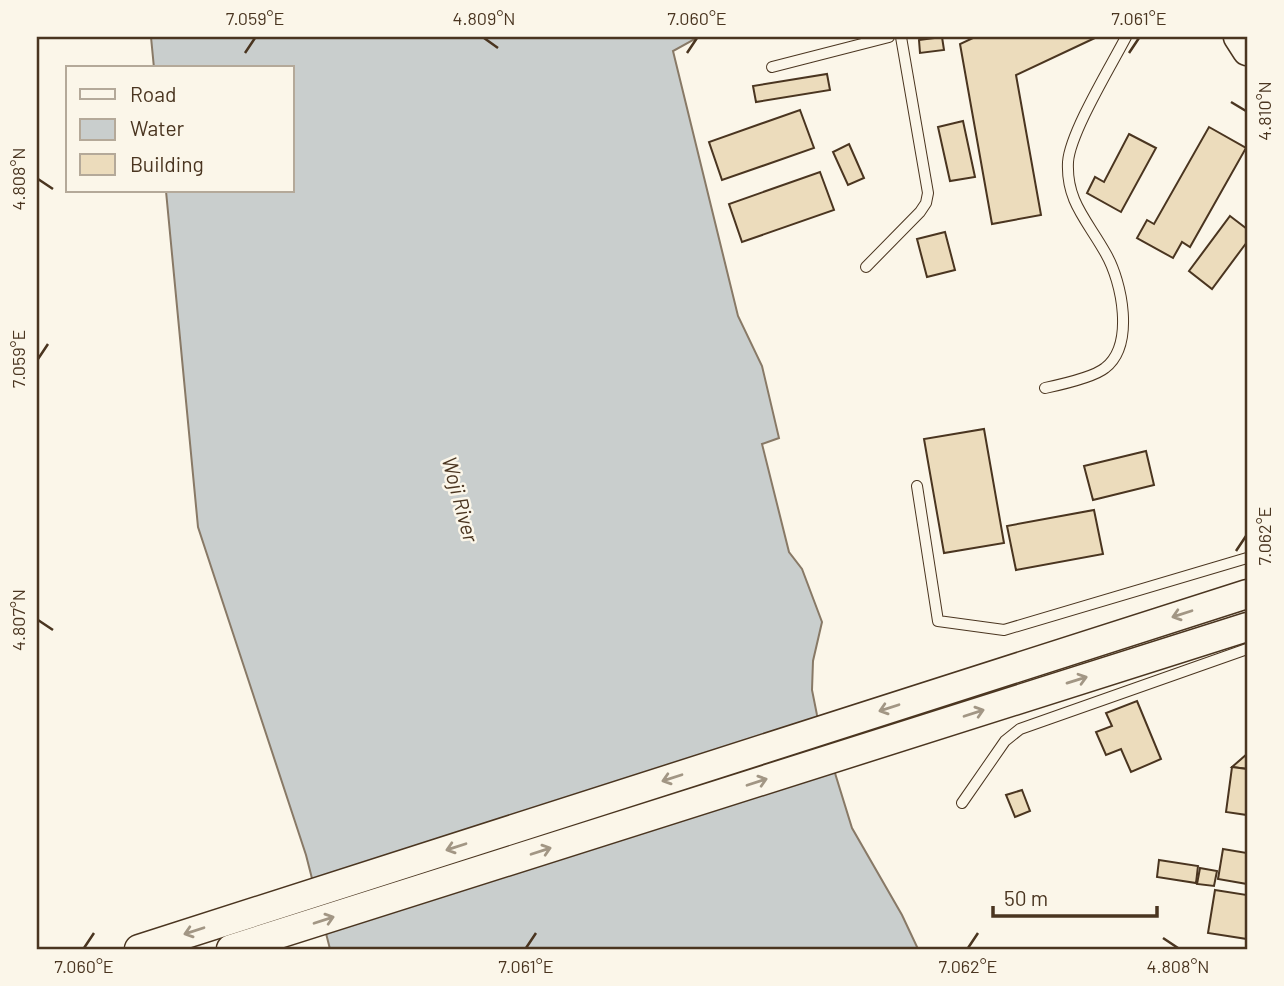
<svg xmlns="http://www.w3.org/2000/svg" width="1284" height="986" font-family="Barlow,sans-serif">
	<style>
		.water { fill: #c9cecd; stroke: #887966; stroke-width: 2 }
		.building { fill: #ecdcbc; stroke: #4a3520; stroke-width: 2 }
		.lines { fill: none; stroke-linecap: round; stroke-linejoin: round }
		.lane-casing { stroke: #4a3520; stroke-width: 12 }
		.secondary-casing { stroke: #4a3520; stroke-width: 31 }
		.lane { stroke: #fbf6e9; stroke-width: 10 }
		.secondary { stroke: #fbf6e9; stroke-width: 28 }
		.oneway { stroke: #a29684 }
		.ticks { fill: none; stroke: #4a3520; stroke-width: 2.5 }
		.labels { text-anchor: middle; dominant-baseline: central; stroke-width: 5; stroke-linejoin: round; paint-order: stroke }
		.water-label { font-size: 21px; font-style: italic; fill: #4a3520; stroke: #fbf6e9 }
		.neatline { fill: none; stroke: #4a3520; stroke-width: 2.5 }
		.ticks-label { font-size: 18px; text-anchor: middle; fill: #4a3520 }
	</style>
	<rect width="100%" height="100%" fill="#fbf6e9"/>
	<polygon class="water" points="151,37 695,37 695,39 673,51 738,316 762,366 779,438 762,444 789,552 802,569 822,622 813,661 812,690 817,715 852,828 902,915 918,949 330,949 306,855 198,527 166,191 292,191 292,68 154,68"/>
	<g class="building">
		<polygon points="942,37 944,50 920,53 919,40"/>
		<polygon points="975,37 1097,37 1016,75 1041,215 992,224 960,44"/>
		<polygon points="827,74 830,90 756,102 753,86"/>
		<polygon points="800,110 814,148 722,180 709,142"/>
		<polygon points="963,121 975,177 950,181 938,127"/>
		<polygon points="1209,127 1246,148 1190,247 1182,242 1173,258 1137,238 1147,220 1154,224"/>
		<polygon points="1129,134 1156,148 1121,212 1087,193 1095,177 1104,182"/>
		<polygon points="849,144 864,178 848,185 833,152"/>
		<polygon points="820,172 834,210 742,242 729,204"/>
		<polygon points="1230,216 1247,229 1247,242 1212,289 1189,271"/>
		<polygon points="945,232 955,270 927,277 917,239"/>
		<polygon points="984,429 1004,543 944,553 924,439"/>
		<polygon points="1146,451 1154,485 1093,500 1084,466"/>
		<polygon points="1094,510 1103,554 1016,570 1007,526"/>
		<polygon points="1137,701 1161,759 1131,772 1121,749 1106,755 1096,732 1112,726 1106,713"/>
		<polygon points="1247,754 1247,769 1232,767"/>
		<polygon points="1232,767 1247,769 1247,815 1226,812"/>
		<polygon points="1022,790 1030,811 1015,817 1006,795"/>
		<polygon points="1223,849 1247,853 1247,884 1218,879"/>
		<polygon points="1159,860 1198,866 1196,883 1157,877"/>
		<polygon points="1200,868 1217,871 1214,886 1197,884"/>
		<polygon points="1215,890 1247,895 1247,939 1208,933"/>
	</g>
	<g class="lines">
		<defs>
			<g id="lane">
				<polyline points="772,67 889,37"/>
				<polyline points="866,267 920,212 926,203 928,193 901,37"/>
				<path d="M1045,388C1059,385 1094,377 1105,368C1135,345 1122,282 1106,254C1088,221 1066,202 1068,162C1070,133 1111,66 1126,37"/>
				<polyline points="917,486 938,621 1004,630 1247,558"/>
				<polyline points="962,803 1005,741 1020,729 1247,649"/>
			</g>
			<g id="secondary">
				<polyline points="1238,37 1247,51"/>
				<polyline points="139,949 1247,594"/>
				<polyline points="231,949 1247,627"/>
			</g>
		</defs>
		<use href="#lane" class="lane-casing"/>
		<use href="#secondary" class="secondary-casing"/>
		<use href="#lane" class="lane"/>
		<use href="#secondary" class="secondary"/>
	</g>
	<defs><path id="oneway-shaft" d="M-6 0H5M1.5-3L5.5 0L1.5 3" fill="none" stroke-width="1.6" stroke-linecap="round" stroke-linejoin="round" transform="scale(1.75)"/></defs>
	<g class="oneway">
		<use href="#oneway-shaft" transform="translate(1182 614) rotate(162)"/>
		<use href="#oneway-shaft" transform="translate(1077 680) rotate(-17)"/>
		<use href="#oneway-shaft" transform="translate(889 708) rotate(162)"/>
		<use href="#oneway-shaft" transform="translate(974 713) rotate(-18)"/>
		<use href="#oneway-shaft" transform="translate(672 778) rotate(162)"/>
		<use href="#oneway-shaft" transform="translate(757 782) rotate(-18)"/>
		<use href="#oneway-shaft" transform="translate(456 847) rotate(162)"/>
		<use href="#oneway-shaft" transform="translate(541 851) rotate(-18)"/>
		<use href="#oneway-shaft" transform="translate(324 920) rotate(-18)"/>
		<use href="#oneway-shaft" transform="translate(194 931) rotate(162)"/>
	</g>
	<path class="ticks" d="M484,38L498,48M245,53L255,38M687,53L697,38M1129,53L1139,38M1231,102L1246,111M38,179L53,189M38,359L48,344M1236,551L1246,536M38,620L53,630M1163,938L1178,948M84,948L94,933M526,948L536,933M968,948L978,933"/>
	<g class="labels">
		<g class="water-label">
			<text transform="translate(461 499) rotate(75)">Woji River</text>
		</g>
	</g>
	<rect width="1284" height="986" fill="none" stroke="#fbf6e9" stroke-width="77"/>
	<rect x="66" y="66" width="228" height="126" fill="#fbf6e9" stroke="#b4a999" stroke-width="2"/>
	<rect x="80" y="89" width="35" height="10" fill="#fbf6e9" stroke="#b4a999" stroke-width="2"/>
	<text x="130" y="102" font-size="21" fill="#4a3520">Road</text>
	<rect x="80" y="119" width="35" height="21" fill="#c9cecd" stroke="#b4a999" stroke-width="2"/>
	<text x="130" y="136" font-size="21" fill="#4a3520">Water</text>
	<rect x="80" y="154" width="35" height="21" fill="#ecdcbc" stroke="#b4a999" stroke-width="2"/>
	<text x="130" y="172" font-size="21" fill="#4a3520">Building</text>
	<path d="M993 906v10h164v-10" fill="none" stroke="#4a3520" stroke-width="3.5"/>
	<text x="1004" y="906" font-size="21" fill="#4a3520" stroke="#fbf6e9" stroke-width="5" paint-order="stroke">50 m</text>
	<rect x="38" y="38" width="1208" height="910" class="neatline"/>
	<g class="ticks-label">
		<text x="255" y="25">7.059°E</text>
		<text x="484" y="25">4.809°N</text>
		<text x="697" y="25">7.060°E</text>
		<text x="1139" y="25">7.061°E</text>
		<text transform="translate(1265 111) rotate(-90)" y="6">4.810°N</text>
		<text transform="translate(19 179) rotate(-90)" y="6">4.808°N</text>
		<text transform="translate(19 359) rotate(-90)" y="6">7.059°E</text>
		<text transform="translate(1265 536) rotate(-90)" y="6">7.062°E</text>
		<text transform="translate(19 620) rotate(-90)" y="6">4.807°N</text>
		<text x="84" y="973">7.060°E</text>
		<text x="526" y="973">7.061°E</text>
		<text x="968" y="973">7.062°E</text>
		<text x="1178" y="973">4.808°N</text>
	</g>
</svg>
